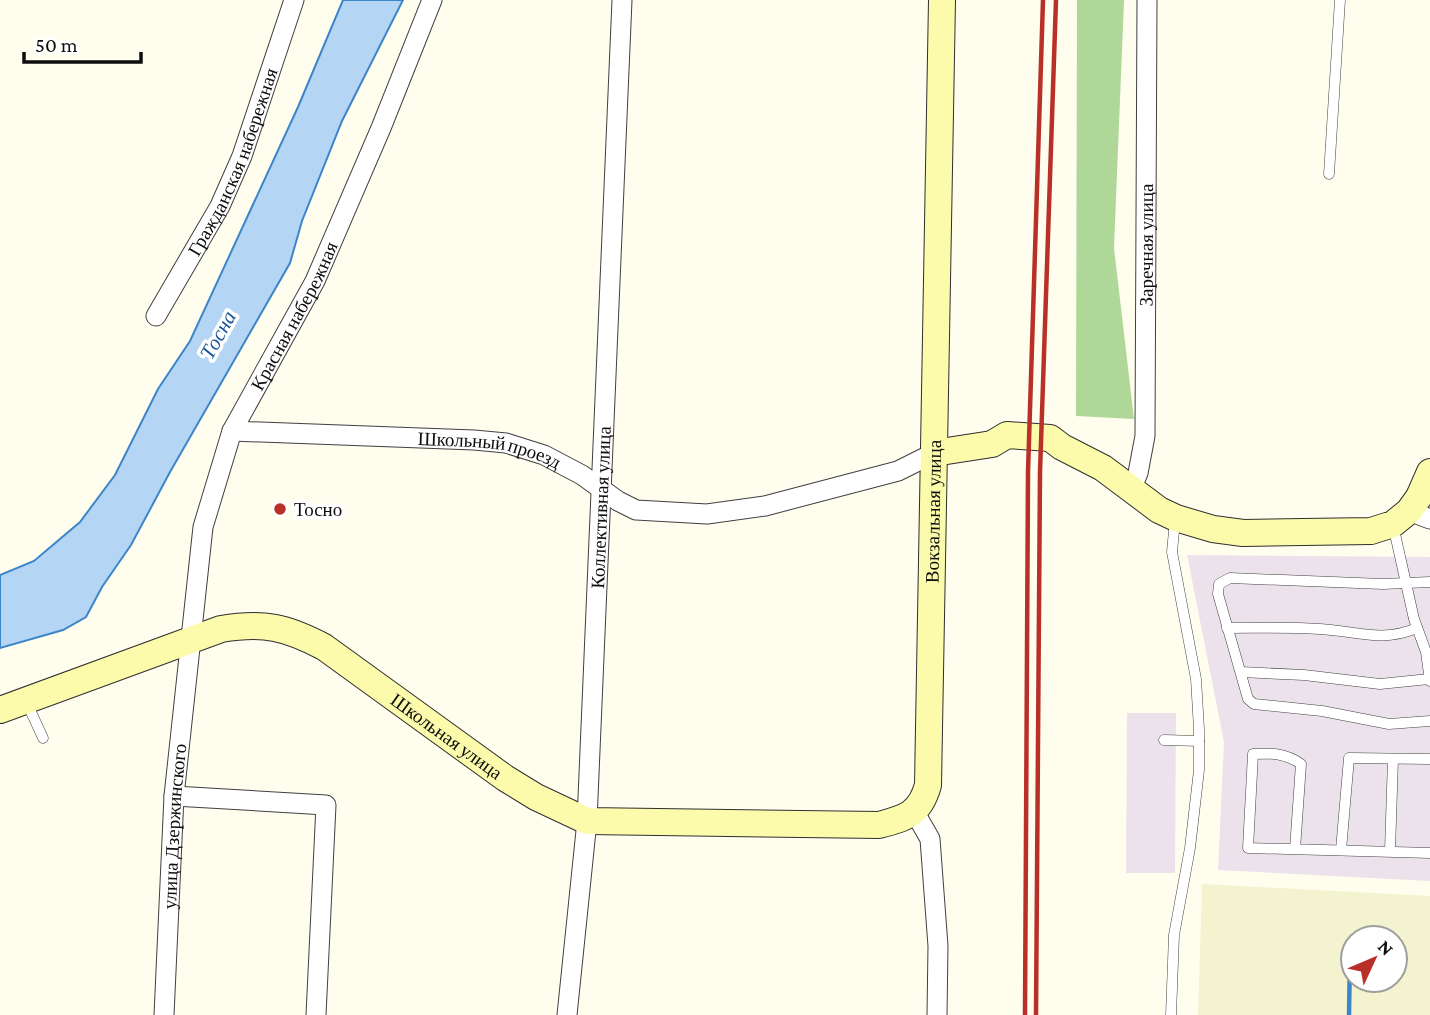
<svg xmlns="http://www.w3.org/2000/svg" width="1430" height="1015" font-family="'Crimson Pro',serif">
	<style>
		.industrial { fill: #ece2ec }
		.farmland { fill: #f3f4cf; fill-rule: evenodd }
		.forest { fill: #afd898 }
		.water { fill: #b4d6f4; stroke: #3d85c9; stroke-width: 2 }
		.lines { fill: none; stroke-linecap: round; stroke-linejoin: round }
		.stream { stroke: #3d85c9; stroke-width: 4.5 }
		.lane-casing { stroke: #404040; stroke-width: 11 }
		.street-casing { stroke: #404040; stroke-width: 21 }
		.secondary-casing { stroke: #2f2f2f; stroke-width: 28 }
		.lane { stroke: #fff; stroke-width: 10 }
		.street { stroke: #fff; stroke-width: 19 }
		.secondary { stroke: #fcfbab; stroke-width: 26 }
		.rail { stroke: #b93029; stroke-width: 4.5 }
		.poi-dot { fill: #b93029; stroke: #fff; stroke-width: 2.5 }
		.labels { text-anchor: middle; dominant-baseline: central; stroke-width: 7; stroke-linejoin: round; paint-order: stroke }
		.street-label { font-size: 19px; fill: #0d0d0d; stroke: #fff }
		.poi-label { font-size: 19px; fill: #0d0d0d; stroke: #fff; text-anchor: start }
		.water-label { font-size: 21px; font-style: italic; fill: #1a579b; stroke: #fff }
	</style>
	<rect width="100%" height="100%" fill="#fefdee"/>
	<g class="industrial">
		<polygon points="1187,555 1430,557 1430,881 1218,870 1224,742"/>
		<polygon points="1127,713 1176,713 1175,873 1126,873"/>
	</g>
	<path class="farmland" d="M1202,884L1430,896V1015H1198ZM1353,938H1395V980H1353Z"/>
	<polygon class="forest" points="1077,0 1124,0 1114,248 1134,419 1076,416"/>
	<polygon class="water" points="343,0 403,0 342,121 302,221 290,263 170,472 131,545 102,587 86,617 63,630 0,648 0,575 34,561 80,522 115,475 158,389 190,341 298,107"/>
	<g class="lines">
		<polyline class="stream" points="1349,1015 1350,955"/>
		<defs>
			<g id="lane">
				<polyline points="1329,174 1340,0"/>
				<polyline points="1393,525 1414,619 1426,652 1430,681"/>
				<polyline points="1430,582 1383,584 1230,578 1219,584 1218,594 1248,699 1254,704 1322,711 1389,724 1430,721"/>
				<path d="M1227,628C1258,628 1289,627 1320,629C1357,631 1381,643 1417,628"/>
				<polyline points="1241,672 1304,675 1380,684 1429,679"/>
				<polyline points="26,701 43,738"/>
				<polyline points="1164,740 1199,741"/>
				<path d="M1295,849L1301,764C1285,753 1272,753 1253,754L1248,848L1430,853"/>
				<polyline points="1341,850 1349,758 1430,759"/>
				<polyline points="1390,851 1393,759"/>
				<polyline points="1171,1015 1174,935 1190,848 1199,770 1199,729 1196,679 1172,552 1175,520"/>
			</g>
			<g id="street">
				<path id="s1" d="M156,316L220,206L242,156L294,0"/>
				<path id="s2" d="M232,431L474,440L506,443L544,455L582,475L618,501L636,510L707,514L765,506L898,471L934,453"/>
				<path id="s3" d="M1131,490L1138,473L1145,436L1147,0"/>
				<polyline points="1409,511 1430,519"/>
				<polyline points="174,796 326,805 316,1015"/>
				<polyline points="914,811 930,839 938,946 937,1015"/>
				<path id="s4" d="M164,1015L174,796L203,527L232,431L315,281L381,128L432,0"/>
				<path id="s5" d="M567,1015L587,821L622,0"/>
			</g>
			<g id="secondary">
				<polyline points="934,453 992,444 1007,435 1050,438 1062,447 1103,468 1159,510 1176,518 1213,529 1243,533 1371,531 1393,524 1409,511 1419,497 1430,472"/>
				<path id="s6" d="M0,710L221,629C264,622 286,627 324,647L505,778L536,797L587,821L879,825C906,818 920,814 928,785L942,0"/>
			</g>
		</defs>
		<use href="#lane" class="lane-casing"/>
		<use href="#street" class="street-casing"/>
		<use href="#secondary" class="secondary-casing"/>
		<use href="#lane" class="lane"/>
		<use href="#street" class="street"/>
		<use href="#secondary" class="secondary"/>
		<g class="rail">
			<polyline points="1025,1015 1028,472 1043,0"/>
			<polyline points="1036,1015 1040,472 1056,0"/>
		</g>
	</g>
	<circle class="poi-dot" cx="280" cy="509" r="7"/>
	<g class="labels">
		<g class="street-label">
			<text stroke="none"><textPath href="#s1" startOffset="173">Гражданская набережная</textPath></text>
			<text stroke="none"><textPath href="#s3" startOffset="247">Заречная улица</textPath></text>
			<text stroke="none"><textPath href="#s4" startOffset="721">Красная набережная</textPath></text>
			<text stroke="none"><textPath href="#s2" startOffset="259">Школьный проезд</textPath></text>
			<text stroke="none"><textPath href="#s5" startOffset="509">Коллективная улица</textPath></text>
			<text stroke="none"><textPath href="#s6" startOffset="1292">Вокзальная улица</textPath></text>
			<text stroke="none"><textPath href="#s6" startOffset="494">Школьная улица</textPath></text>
			<text stroke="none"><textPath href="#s4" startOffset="189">улица Дзержинского</textPath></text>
		</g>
		<g class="poi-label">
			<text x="294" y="509">Тосно</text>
		</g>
		<g class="water-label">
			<text transform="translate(218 335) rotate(-61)">Тосна</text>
		</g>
	</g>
	<g transform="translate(1374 959) rotate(46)"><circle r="33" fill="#ffffff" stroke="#9e9e9e" stroke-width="2"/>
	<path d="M0-5L12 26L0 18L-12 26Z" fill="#b93029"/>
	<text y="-10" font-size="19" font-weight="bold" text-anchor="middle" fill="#0d0d0d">N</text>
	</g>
	<path d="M24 52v10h117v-10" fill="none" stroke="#0d0d0d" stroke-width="3.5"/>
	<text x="35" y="52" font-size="21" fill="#0d0d0d" stroke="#ffffff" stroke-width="5" paint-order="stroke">50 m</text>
</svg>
